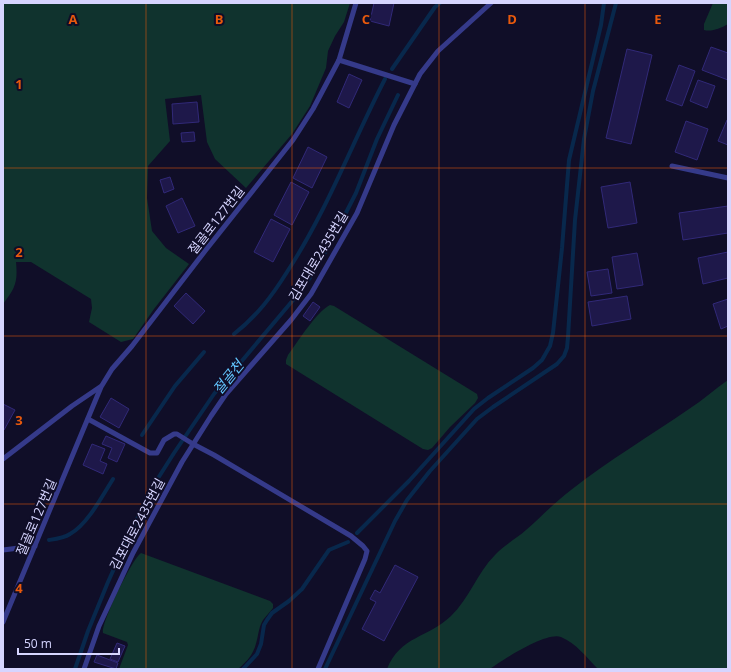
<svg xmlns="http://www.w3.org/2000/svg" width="731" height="672" font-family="'Open Sans','Noto Sans KR',sans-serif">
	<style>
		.green { fill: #10332e }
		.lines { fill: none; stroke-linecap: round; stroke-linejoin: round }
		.stream { stroke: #08284c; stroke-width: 4 }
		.building { fill: #1e184a; stroke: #312978 }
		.lane { stroke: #353a8a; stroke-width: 5 }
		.grid { fill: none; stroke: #e8590c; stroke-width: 1; stroke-opacity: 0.55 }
		.labels { text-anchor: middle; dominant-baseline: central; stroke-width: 4; stroke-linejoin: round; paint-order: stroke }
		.street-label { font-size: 13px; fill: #d6d5ff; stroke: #100e28 }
		.water-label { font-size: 14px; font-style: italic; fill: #63c6ff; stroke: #100e28 }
		.grid-label { font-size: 13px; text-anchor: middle; font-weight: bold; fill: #e8590c; stroke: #100e28; stroke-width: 4; stroke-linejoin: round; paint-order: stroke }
	</style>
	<rect width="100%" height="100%" fill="#100e28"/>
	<g class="green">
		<path d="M3,3H350L344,22L335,36L328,51L326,68L310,106L292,134L246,188L215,159L207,142L201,95L165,99L170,141L148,166L147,198L152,231L166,248L189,264L154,309L133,339L121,342L89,322L92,308L91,299L31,262H16C18,283 15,288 3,304Z"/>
		<path d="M713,3H728V24C721,28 712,32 704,30V24Z"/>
		<path d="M330,305L334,306L477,394L478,398L475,403L450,427L432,448L428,450L423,449L286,364V360L288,355C297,343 317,311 330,305Z"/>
		<path d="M728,380V669H598C587,658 576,643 561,637C547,631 502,660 490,669H387C400,636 428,638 451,616C469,599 477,573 495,555C504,545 516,539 526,530C541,517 555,502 571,490C609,460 650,436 689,409C703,400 715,389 728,380Z"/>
		<path d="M141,553L270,601L273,604V608C270,612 266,616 263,620C260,625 259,630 258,635C255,651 251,658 238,669H119L128,645L127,642L103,633C101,623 132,559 141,553Z"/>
	</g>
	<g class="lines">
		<g class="stream">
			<polyline points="392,69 435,7 440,3"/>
			<path d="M234,334C257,316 272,296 287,272C327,211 352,143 385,79"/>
			<polyline points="142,435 175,386 204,352"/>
			<polyline points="357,533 409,481 474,409 488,398 533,368 542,360 550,346 553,333 562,248 569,160 601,25 604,3"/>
			<path d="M49,540C56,539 64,538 70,534C87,525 103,495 113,479"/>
			<polyline points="75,669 88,631 108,582 130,533 155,483 174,453 214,394 299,293 311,276 330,244 356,193 377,139 398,95"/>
			<polyline points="243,669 257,654 261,644 264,625 267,620 272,613 289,601 302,589 329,550 348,542"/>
			<polyline points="325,669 395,521 407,500 430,471 477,419 493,407 557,364 564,356 567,348 568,337 575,220 584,139 593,91 616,3"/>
		</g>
	</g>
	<g class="building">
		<polygon points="374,3 394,3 389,26 370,21"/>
		<polygon points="711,47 728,53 728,80 702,70"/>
		<polygon points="627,49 652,55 631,144 606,138"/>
		<polygon points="679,65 695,71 682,106 666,100"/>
		<polygon points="349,74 362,80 349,108 337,102"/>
		<polygon points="698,80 715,86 707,108 690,101"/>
		<polygon points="197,102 199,122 173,124 172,104"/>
		<polygon points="727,120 728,121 728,145 718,141"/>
		<polygon points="686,121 708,129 697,160 675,152"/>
		<polygon points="194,132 195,141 182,142 181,133"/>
		<polygon points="308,147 327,157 312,188 293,178"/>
		<polygon points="170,177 174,189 164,193 160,180"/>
		<polygon points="291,182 309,192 292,225 274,215"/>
		<polygon points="630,182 637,223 608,228 601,187"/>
		<polygon points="182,198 195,226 178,233 166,206"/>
		<polygon points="728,206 728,233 683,240 679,213"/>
		<polygon points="271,219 290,229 273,262 254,252"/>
		<polygon points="728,252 728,278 703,284 698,258"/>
		<polygon points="637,253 643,285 617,289 612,257"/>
		<polygon points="608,269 612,293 591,296 587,272"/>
		<polygon points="186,293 205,311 193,324 174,306"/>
		<polygon points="627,296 631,319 592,326 588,302"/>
		<polygon points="728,299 728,326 721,329 713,304"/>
		<polygon points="313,302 320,307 310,321 303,316"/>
		<polygon points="111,398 129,409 119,428 100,417"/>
		<polygon points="3,404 15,410 4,430 3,430"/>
		<polygon points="106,436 125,444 117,462 108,458 112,448 102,444"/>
		<polygon points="92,444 105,449 100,461 107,464 103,474 83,465"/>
		<polygon points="395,565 418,577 384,641 362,629 376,602 370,599 375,590 380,593"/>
		<polygon points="117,643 125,646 118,662 110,659"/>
		<polygon points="97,655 118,663 116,669 94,662"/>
	</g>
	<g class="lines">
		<g class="lane">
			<polyline points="339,60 415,84"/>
			<polyline points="672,166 728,178"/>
			<polyline points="88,419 150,453 157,453 164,440 174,434 177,434 193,444 214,455 351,536 363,546 367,551 365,559 318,669"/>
			<polyline points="3,459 72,406 100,387"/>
			<polyline points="3,550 35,546"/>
			<polyline points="3,622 101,387 112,369 132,346 205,251 293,140 313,109 339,60 356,3"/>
			<polyline points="84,669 99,626 133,553 182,462 211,416 226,394 291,320 311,294 357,213 394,125 420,74 438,51 491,3"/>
		</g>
	</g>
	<path class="grid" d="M146,3V669M292,3V669M439,3V669M585,3V669M3,168H728M3,336H728M3,504H728"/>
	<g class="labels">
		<g class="street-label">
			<text transform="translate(216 220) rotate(-52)">절골로127번길</text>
			<text transform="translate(318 256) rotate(-59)">김포대로2435번길</text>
			<text transform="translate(36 517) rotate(-67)">절골로127번길</text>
			<text transform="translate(137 524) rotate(-62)">김포대로2435번길</text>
		</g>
		<g class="water-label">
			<text transform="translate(228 377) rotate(-51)">절골천</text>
		</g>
	</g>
	<g class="grid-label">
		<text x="73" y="24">A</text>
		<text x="219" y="24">B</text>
		<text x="366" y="24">C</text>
		<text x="512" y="24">D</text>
		<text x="658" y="24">E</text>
		<text x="19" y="89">1</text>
		<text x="19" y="257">2</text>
		<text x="19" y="425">3</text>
		<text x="19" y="593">4</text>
	</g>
	<rect width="731" height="672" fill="none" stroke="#d6d5ff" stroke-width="8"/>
	<path d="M18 648v6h101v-6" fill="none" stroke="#d6d5ff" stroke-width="2"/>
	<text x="24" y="648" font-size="12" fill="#d6d5ff" stroke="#100e28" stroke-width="3" paint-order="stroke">50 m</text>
</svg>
